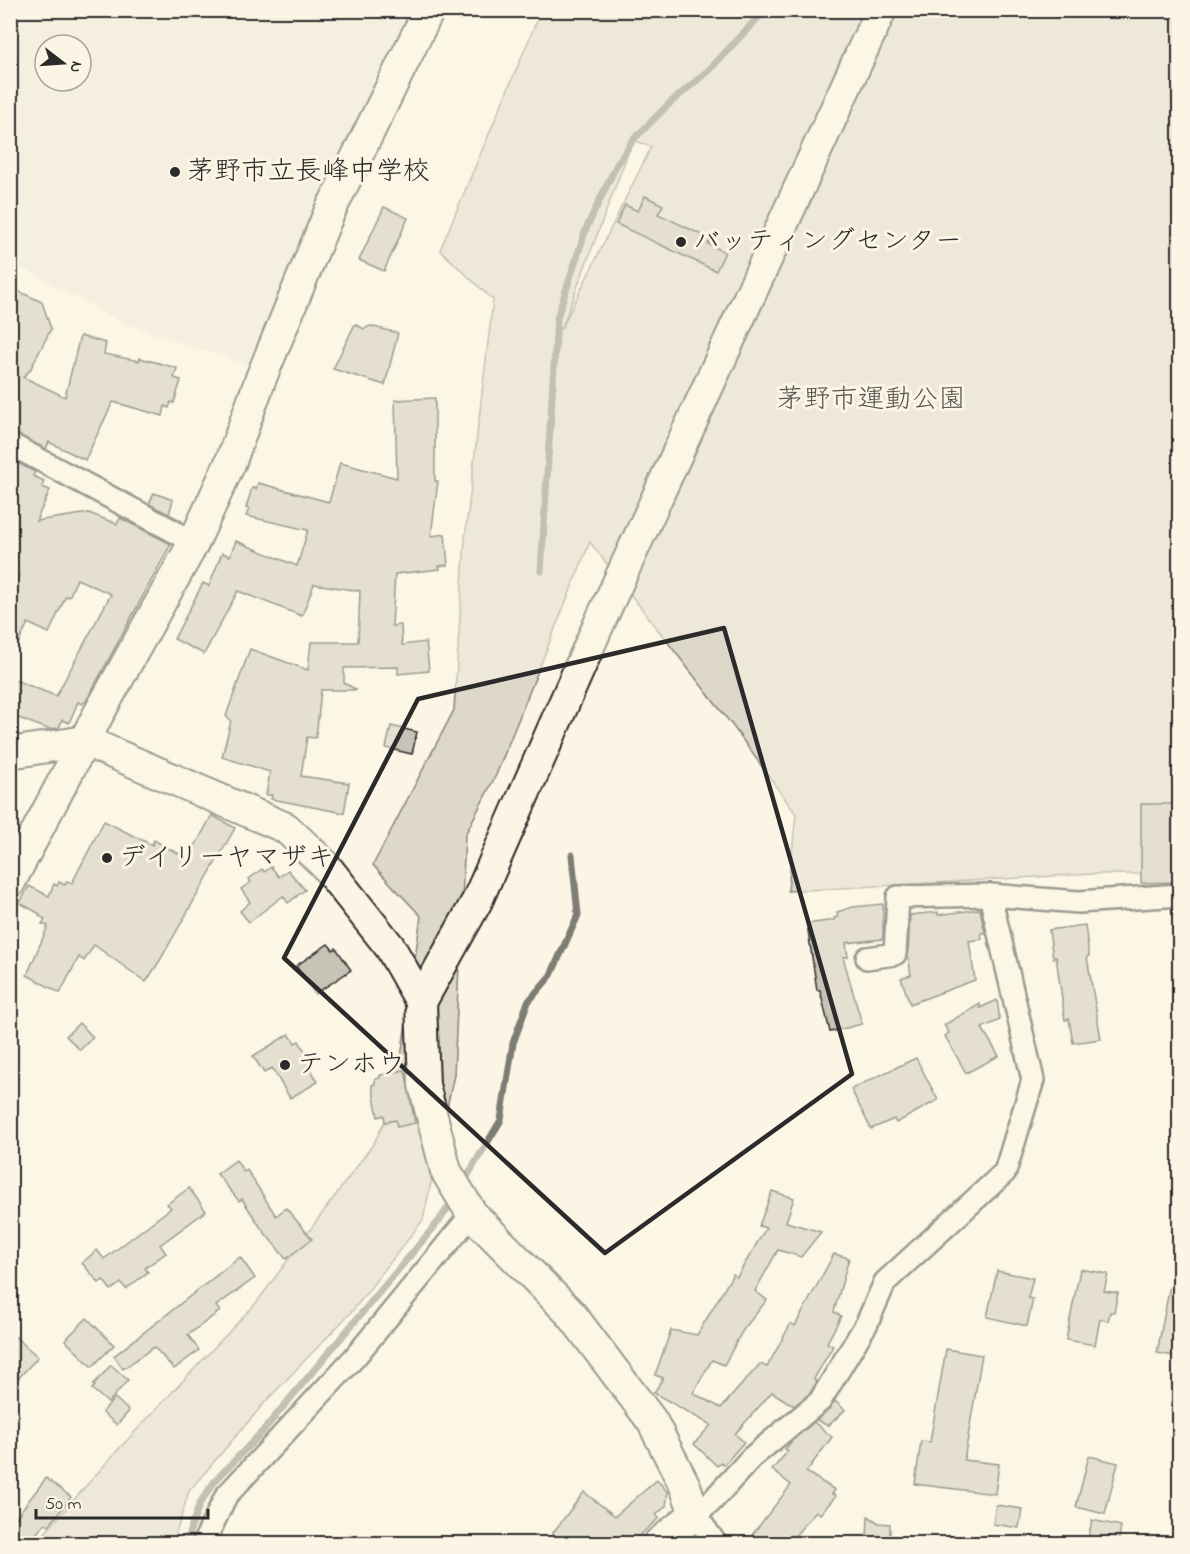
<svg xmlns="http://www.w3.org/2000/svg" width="1190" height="1554" font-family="'Indie Flower','Klee One',sans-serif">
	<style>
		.built { fill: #ece6d7; fill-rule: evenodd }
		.green { fill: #ded8ca; stroke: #84827a; stroke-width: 1.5; fill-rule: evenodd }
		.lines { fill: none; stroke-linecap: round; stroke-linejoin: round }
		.stream { stroke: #7d7b74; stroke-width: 7 }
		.building { fill: #c8c3b7; stroke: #2b2b2b; stroke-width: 1.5 }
		.street-casing { stroke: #2b2b2b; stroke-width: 26 }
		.secondary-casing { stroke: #2b2b2b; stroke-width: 34 }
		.street { stroke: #fcf5e5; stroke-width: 21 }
		.secondary { stroke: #fcf5e5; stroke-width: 30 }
		.marked { fill: none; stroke: #2b2b2b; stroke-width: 4.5; stroke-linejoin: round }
		.poi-dot { fill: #2b2b2b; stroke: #fcf5e5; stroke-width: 2 }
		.labels { text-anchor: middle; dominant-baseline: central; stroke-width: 6; stroke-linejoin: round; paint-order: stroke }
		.poi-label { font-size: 27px; fill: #2b2b2b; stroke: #fcf5e5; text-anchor: start }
		.park-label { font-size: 27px; fill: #585653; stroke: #fcf5e5 }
	</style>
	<rect width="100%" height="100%" fill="#fcf5e5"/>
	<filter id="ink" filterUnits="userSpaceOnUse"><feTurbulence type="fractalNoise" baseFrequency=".0167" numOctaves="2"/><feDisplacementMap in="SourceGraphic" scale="12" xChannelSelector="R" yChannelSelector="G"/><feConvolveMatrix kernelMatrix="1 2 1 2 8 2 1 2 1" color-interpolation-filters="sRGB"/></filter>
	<g filter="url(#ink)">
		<path class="built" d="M10,11H412L250,366L126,324L11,262ZM45,45H81V81H45Z"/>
		<path class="green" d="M541,11H1179V874H1091L788,891L796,814L735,729L590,542L496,775L465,835L454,1075L423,1220L354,1309L266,1401L189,1491L173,1543L35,1544L116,1452L257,1302L374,1143L395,1100L421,916L373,865L454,710L465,538L493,300L440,250ZM633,140L651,147L561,330Z"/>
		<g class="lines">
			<g class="stream">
				<polyline points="541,571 557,318 586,229 616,166 633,140 669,104 710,69 765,10"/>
				<polyline points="463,1183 501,1120 513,1043 528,1002 551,975 578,915 572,855"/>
				<polyline points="185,1544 200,1503 215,1481 262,1432 439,1221 453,1200"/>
			</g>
		</g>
		<g class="building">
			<polygon points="645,196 663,205 658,214 711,239 708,244 725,252 716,271 616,224 625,205 638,211"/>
			<polygon points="384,207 408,218 384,271 359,260"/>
			<polygon points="18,291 42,302 51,329 30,370 23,377 65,397 80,336 106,343 104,354 139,361 140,358 177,368 174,378 181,380 174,403 171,402 169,408 165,406 163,416 113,402 85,460 49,442 46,449 10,431 10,308"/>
			<polygon points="355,324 364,329 370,326 398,333 385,385 333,369"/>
			<polygon points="435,398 435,481 438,481 431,536 445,534 448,565 439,566 440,569 395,574 392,626 401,625 402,645 426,642 429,671 398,674 398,667 344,668 344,683 357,690 321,690 316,738 307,737 301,776 349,783 344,813 271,799 272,795 266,795 270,772 222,757 231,721 226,716 250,649 308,670 311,642 358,642 360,591 314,584 302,616 238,591 204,654 174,639 203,583 209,586 222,553 230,556 236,541 297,566 308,530 246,516 249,509 246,508 252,488 256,489 258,483 329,502 340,463 397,478 395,400"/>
			<polygon points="10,459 35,472 33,476 44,481 42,487 50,490 36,521 89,513 117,524 120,518 171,544 86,701 82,704 78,702 69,723 62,720 59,728 48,729 10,715 10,678 56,696 111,594 77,579 69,597 66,596 49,633 28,623 10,661 10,594 19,575 10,571"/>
			<polygon points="154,493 173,500 169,514 182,521 149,504"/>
			<polygon points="391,726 417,732 412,754 386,748"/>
			<polygon points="1141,804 1179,804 1179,882 1141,883"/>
			<polygon points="212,815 235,828 159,962 146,982 94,945 84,961 79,957 60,993 27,975 48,926 42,924 45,919 39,916 40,914 20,903 29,886 49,896 54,884 57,886 59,882 65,885 67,881 72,883 104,821 152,845 154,840 188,859"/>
			<polygon points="271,867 279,877 288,870 305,890 288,903 283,896 249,922 240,911 250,902 241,889 251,882 249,879 262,869 264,872"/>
			<polygon points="883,904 883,939 846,943 848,957 843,957 862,1024 830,1032 820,990 817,990 807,924 835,920 834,918 838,917 837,912 853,907"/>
			<polygon points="980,909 985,933 981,933 982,939 969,941 975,980 910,1004 901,978 911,975 908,955 910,915 938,912 938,915"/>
			<polygon points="1085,925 1089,956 1087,957 1101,1039 1073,1043 1069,1019 1065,1020 1056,957 1053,958 1049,930"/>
			<polygon points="328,944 333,950 336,948 351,970 315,994 296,966"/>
			<polygon points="997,1000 1000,1020 982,1028 999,1056 966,1073 945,1036 949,1033 944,1025 980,1004 980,1008"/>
			<polygon points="79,1023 93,1037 80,1050 66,1036"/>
			<polygon points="289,1034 295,1043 299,1041 312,1064 309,1066 318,1082 290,1098 272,1068 264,1073 253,1056"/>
			<polygon points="916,1058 938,1100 896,1123 894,1119 871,1129 851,1089"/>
			<polygon points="405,1070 415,1123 397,1127 396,1120 385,1122 384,1115 378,1117 372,1085 375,1084 375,1079 380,1078 380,1075"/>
			<polygon points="236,1160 244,1172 247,1170 276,1216 286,1208 312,1239 286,1259 261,1228 242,1199 239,1201 217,1174"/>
			<polygon points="189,1188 206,1211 160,1245 166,1253 145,1268 148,1272 126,1289 121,1283 111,1290 103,1280 99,1283 82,1263 97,1250 104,1259 171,1208 167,1204"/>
			<polygon points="772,1191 794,1198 786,1222 821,1232 801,1257 778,1250 755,1291 767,1300 743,1330 724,1365 712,1360 693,1393 721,1408 760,1364 767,1367 791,1323 795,1326 834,1254 849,1258 834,1312 841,1316 827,1343 833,1346 814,1379 817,1382 810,1393 794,1406 772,1392 735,1434 744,1442 724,1465 721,1462 717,1466 694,1444 711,1425 654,1393 663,1378 655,1375 671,1330 697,1335 733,1274 737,1277 766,1228 759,1226"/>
			<polygon points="240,1257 255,1278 216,1306 220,1311 188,1335 199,1350 174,1369 154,1347 123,1369 114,1356"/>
			<polygon points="1080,1269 1108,1274 1104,1291 1118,1293 1114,1312 1110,1312 1108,1321 1100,1319 1095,1345 1066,1340"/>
			<polygon points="997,1271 1033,1278 1028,1298 1033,1299 1027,1326 987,1317"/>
			<polygon points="1170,1285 1179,1286 1179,1357 1157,1353"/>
			<polygon points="87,1318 114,1345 92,1367 65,1340"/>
			<polygon points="10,1332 38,1357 10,1387"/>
			<polygon points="946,1349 982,1355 964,1460 999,1464 995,1494 915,1484 921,1441 930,1442"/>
			<polygon points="111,1365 128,1380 108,1403 92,1389 95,1386 93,1385"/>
			<polygon points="115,1398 129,1411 117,1425 102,1412"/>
			<polygon points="835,1401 845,1410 828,1426 817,1420"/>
			<polygon points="814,1422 832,1437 806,1472 835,1490 832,1494 836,1496 820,1514 816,1511 788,1544 762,1544 752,1535 791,1485 772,1470 788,1451 785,1449 792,1441"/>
			<polygon points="1089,1456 1118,1463 1105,1514 1076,1507"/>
			<polygon points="46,1478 71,1497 49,1526 46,1523 27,1544 10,1544 10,1525"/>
			<polygon points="657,1480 668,1492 666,1506 656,1515 659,1518 630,1544 564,1544 552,1534 584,1492 615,1516"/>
			<polygon points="996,1505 1022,1509 1019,1528 993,1524"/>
			<polygon points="868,1516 879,1523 890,1524 890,1541 867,1540"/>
			<polygon points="1092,1520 1121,1526 1118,1544 1087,1544"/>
		</g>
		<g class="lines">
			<defs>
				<g id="street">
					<polyline points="10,444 194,542"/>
					<polyline points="867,958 895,954 898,897 990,895"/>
					<polyline points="203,1544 226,1496 355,1357 472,1214"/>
					<polyline points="716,1544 695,1514 711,1502 751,1458 820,1401 867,1323 885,1282 1005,1172 1033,1080 990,895 1079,902 1180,895"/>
				</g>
				<g id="secondary">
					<polyline points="10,753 85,741 286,828 324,864 390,947 421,1002 424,1085 446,1171 472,1214 571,1314 652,1421 685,1486 695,1514 658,1544"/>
					<polyline points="10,882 98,715 194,542 231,461 261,378 329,213 429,10"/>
					<polyline points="421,1002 477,901 598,626 881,10"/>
				</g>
			</defs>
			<use href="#street" class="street-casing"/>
			<use href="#secondary" class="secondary-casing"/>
			<use href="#street" class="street"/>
			<use href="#secondary" class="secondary"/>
		</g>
	</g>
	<path d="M0 0H1190V1554H0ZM724,628L852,1074L605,1253L284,958L418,699Z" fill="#fcf5e5" fill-opacity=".55" fill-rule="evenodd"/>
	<path class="marked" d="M724,628L852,1074L605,1253L284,958L418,699Z"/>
	<g class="poi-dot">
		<circle cx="175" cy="172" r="6"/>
		<circle cx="681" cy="242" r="6"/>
		<circle cx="107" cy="858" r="6"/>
		<circle cx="285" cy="1065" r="6"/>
	</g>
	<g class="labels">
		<g class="poi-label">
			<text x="187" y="172">茅野市立長峰中学校</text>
			<text x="693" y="242">バッティングセンター</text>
			<text x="119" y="858">デイリーヤマザキ</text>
			<text x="297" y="1065">テンホウ</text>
		</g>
		<g class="park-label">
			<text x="871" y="400">茅野市運動公園</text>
		</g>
	</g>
	<rect width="1190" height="1554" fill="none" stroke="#fcf5e5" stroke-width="36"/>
	<rect x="18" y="18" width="1154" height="1518" fill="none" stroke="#2b2b2b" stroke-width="2" filter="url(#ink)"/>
	<g transform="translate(63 63) rotate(107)"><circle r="28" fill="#fcf5e5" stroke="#a8a49b" stroke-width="1.5"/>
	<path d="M0-4.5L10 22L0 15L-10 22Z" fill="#2b2b2b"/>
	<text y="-9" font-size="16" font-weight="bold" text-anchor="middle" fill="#2b2b2b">N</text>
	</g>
	<path d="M36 1509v9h172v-9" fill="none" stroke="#2b2b2b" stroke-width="3"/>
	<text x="45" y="1509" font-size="18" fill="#2b2b2b" stroke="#fcf5e5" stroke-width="4.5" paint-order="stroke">50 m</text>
</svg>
